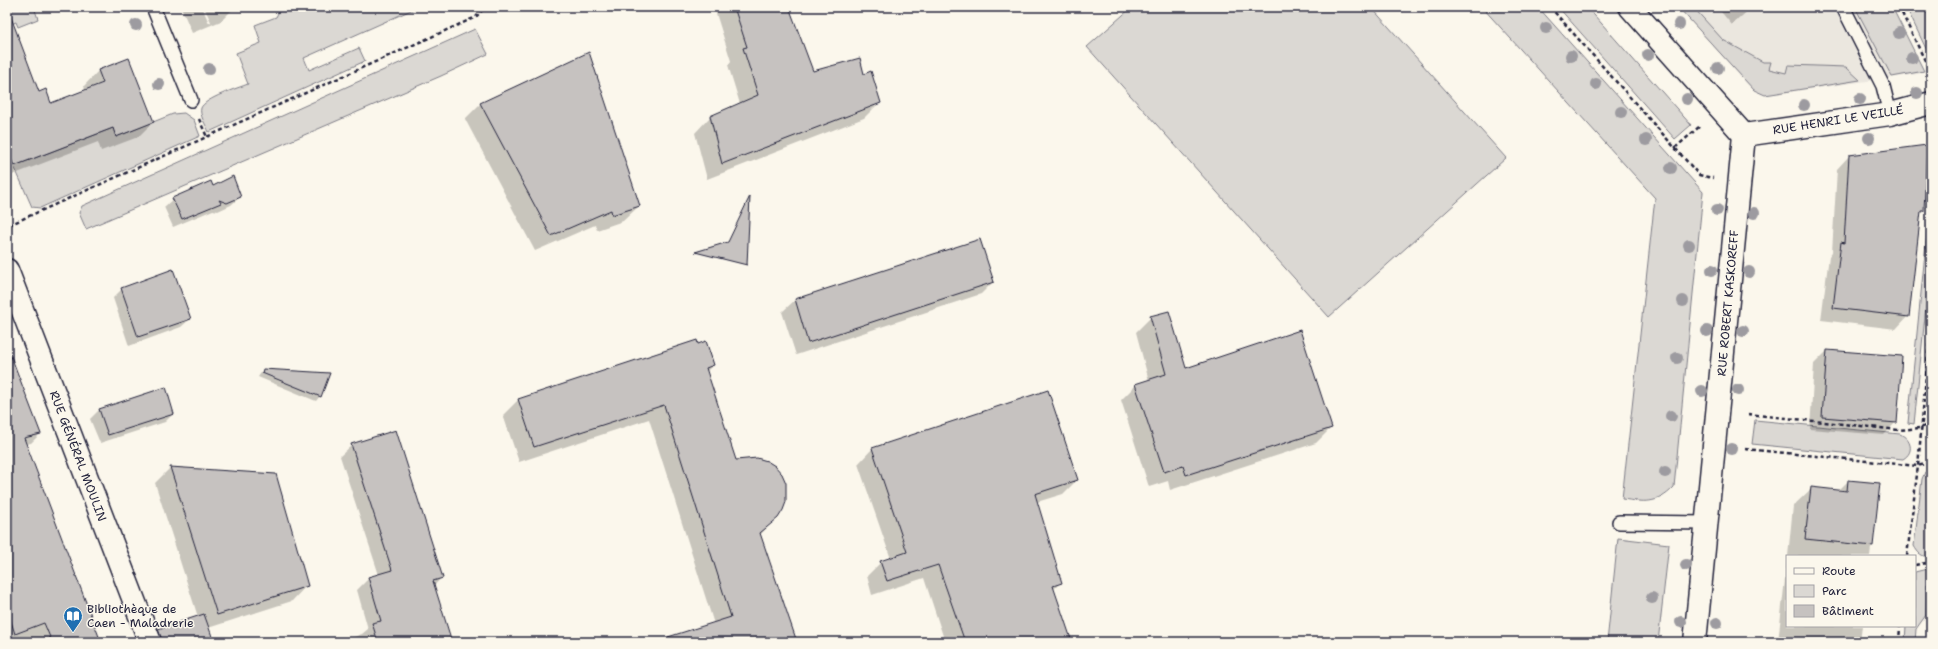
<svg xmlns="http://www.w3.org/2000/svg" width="1938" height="649" font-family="'Shantell Sans',sans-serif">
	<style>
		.built { fill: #ebe7df }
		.green { fill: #dbd8d3; stroke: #7e7d87 }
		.shadow { fill: #0003 }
		.building { fill: #c6c2c0; stroke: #22223b }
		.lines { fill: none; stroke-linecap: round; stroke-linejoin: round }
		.service-casing { stroke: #22223b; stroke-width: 16 }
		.minor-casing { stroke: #22223b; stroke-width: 25 }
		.secondary-casing { stroke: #22223b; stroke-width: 25 }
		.path { stroke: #22223b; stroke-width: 2.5; stroke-dasharray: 4 3; stroke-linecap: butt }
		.service { stroke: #fbf7ec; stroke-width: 13 }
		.minor { stroke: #fbf7ec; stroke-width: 22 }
		.secondary { stroke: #fbf7ec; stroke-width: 22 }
		.tree { fill: #9d9ba0 }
		.labels { text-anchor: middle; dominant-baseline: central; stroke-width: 3; stroke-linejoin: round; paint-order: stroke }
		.street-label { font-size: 12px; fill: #22223b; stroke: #fbf7ec }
		.poi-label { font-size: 12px; fill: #22223b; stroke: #fbf7ec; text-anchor: start }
	</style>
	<rect width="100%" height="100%" fill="#fbf7ec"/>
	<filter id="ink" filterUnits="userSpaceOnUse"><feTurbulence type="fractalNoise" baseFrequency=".025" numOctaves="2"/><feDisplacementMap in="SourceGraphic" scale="8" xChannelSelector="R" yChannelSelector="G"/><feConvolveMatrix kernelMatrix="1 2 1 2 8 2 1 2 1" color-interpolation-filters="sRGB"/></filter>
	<g filter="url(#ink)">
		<polygon class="built" points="1678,7 1892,7 1924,71 1918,74 1765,95 1754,90 1747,84"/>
		<g class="green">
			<polygon points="7,7 34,7 38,19 18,27 16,22 7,26"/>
			<path d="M281,7H418L304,58L309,70L359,48L365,61L209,132C206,125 199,115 201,108C205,98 238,88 248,84L236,53L261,43L255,25L276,17Z"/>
			<polygon points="1132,7 1371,7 1506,158 1329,317 1087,47"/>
			<path d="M1482,7H1538L1703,192L1674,487C1657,505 1644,502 1622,499L1655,198Z"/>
			<polygon points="1558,7 1587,7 1691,125 1675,139"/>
			<polygon points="1678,7 1693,7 1723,40 1763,62 1771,62 1769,69 1786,73 1788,65 1846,67 1860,80 1765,95 1754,90"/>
			<polygon points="1855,7 1892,7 1924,71 1892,77"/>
			<polygon points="1906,7 1924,7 1931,20 1931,59"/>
			<polygon points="475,29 488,54 441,76 86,229 79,213 82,206"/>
			<polygon points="184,113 194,120 200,136 40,208 32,207 14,166 113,128 116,137 173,114"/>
			<polygon points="1931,193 1931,257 1914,424 1908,423"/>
			<path d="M1755,420L1900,434C1911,439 1915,452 1903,459L1752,444Z"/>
			<path d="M1931,468V556C1922,558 1918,553 1914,546L1922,479L1925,472Z"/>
			<polygon points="1618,538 1669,544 1658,642 1607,642"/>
			<polygon points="1931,568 1931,583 1927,584 1926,615 1916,629 1915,642 1905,642 1906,626 1915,626 1915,572"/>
		</g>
		<g class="shadow">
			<polygon points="181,7 202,7 209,23 211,22 204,7 235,7 221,21 192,33"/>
			<polygon points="714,7 794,7 790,11 812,72 863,76 880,102 864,118 707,179 695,133 710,117 740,104 728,65 731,61"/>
			<polygon points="1717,7 1752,7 1732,25"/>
			<polygon points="7,32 39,93 50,104 85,90 84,86 98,71 153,122 138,137 101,151 98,142 7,177"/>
			<polygon points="589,54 639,206 623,221 597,230 595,225 535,251 465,119 480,104"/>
			<polygon points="1849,156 1923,211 1920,214 1908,316 1896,329 1821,320 1829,256 1832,252 1837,169"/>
			<polygon points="213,187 240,197 231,205 218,211 213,210 173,227 164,207 173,199"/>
			<polygon points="980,240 993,282 981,294 796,355 782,312 795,300"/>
			<polygon points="122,289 190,319 181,327 129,346 113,298"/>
			<polygon points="1151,317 1186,369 1331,428 1316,443 1170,490 1168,481 1149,487 1121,400 1136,385 1149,381 1136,332"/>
			<polygon points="7,348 40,434 31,443 25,444 100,642 7,642"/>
			<polygon points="1827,351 1896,422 1884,435 1810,429 1814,364"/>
			<polygon points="713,365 706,372 735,461 777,517 760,535 796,642 657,642 714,624 649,419 519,462 503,415 518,400"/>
			<polygon points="263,370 320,396 316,401 258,377"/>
			<polygon points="165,389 173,414 165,422 100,443 90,419 99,410"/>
			<polygon points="1047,391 1077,480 1063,494 1037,502 1061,582 1053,590 1071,642 945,642 924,578 872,595 867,576 881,562 891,559 858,464 872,449"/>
			<polygon points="352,445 442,577 434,586 451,642 340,642 362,634 368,629 357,590 369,578 379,575 340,456"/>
			<polygon points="170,468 275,474 307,585 292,601 208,628 213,642 162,642 159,635 167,627 198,617 155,483"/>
			<polygon points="1848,481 1879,484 1870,556 1788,556 1793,506 1812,488 1838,491"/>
			<polygon points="1787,561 1787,626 1862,626 1860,642 1778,642"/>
			<polygon points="1931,639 1931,642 1926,642 1928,640"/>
		</g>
		<g class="building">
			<polygon points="734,7 789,7 813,71 860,58 864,74 871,71 881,103 722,164 710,116 758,95 743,48 747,47"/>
			<polygon points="9,12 39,92 46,89 51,103 103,83 98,70 129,58 154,122 116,137 113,128 14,166 7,149 7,13"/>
			<polygon points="589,52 640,206 612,215 611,210 551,236 480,103"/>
			<polygon points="1927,145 1924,211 1921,211 1909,317 1833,308 1841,242 1844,243 1849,155"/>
			<polygon points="233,176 241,197 227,203 219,200 221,203 182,219 172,198 211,181 213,186"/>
			<polygon points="750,196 747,265 695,252 728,242"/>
			<polygon points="980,239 994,282 808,343 795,299"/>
			<polygon points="173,269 191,319 138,337 121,288"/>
			<polygon points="1169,311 1186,368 1300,330 1332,428 1186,475 1183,466 1164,472 1135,384 1166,374 1150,316"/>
			<polygon points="697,340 698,344 706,341 714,365 706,368 736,460 757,458 767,461 775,466 782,474 786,483 786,502 783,510 778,518 760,533 797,642 668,642 668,637 731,617 664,405 534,447 518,399"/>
			<polygon points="1827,350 1902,356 1897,423 1822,417"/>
			<polygon points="7,351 9,351 41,434 24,438 101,642 52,642 44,623 15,634 7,609"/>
			<polygon points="263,369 330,373 321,397 262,373"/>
			<polygon points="166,387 174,414 108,435 99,409"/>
			<polygon points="1048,390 1078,480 1035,494 1062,583 1053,586 1072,642 965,642 938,565 887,581 880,561 907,552 872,448"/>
			<polygon points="396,430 443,578 433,581 452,642 378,642 372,623 381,621 368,577 392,570 351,444"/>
			<polygon points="170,467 276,474 308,586 217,615"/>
			<polygon points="1848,480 1880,483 1873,546 1805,539 1811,487 1847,491"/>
			<polygon points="204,614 214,642 162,642 158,629"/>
		</g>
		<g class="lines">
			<defs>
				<g id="service">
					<polyline points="153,7 191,100"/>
					<polyline points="1843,7 1883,86 1890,114"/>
					<polyline points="1619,522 1707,523"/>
				</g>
				<g id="minor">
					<polyline points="1630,7 1744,135 1695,642"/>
					<polyline points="1744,135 1890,114 1931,103"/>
				</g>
				<polyline id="secondary" points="7,270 150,642"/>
			</defs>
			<use href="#service" class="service-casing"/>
			<use href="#minor" class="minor-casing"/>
			<use href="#secondary" class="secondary-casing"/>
			<g class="path">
				<polyline points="1550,7 1699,175 1713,178"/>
				<polyline points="1899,7 1931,73"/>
				<polyline points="199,119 207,137"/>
				<polyline points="1675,148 1700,126"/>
				<polyline points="9,225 476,17 485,7"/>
				<polyline points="1748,414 1899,430 1920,428 1931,424"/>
				<polyline points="1745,449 1918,466 1931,462"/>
				<polyline points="1907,556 1918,466 1931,320"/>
				<polyline points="1915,565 1931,562"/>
				<polyline points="1899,642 1900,626"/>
			</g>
			<use href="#service" class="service"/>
			<use href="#minor" class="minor"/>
			<use href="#secondary" class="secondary"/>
		</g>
		<g class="tree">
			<circle cx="1679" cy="24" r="6"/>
			<circle cx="136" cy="25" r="6"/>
			<circle cx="1546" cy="28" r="6"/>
			<circle cx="1899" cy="33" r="6"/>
			<circle cx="1648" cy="55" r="6"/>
			<circle cx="1571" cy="56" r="6"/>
			<circle cx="1912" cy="58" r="6"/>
			<circle cx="1718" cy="68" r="6"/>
			<circle cx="209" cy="69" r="6"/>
			<circle cx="159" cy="84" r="6"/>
			<circle cx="1596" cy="84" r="6"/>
			<circle cx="1917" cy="93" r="6"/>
			<circle cx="1687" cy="99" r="6"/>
			<circle cx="1860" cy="99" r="6"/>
			<circle cx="1804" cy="105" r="6"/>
			<circle cx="1621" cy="112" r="6"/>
			<circle cx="1869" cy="138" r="6"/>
			<circle cx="1646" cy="140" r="6"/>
			<circle cx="1671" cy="168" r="6"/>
			<circle cx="1717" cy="210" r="6"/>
			<circle cx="1754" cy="213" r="6"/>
			<circle cx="1689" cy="245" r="6"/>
			<circle cx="1712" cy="270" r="6"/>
			<circle cx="1749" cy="272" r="6"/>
			<circle cx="1683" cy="301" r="6"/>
			<circle cx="1707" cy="331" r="6"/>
			<circle cx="1743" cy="331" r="6"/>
			<circle cx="1677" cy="358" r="6"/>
			<circle cx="1738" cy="390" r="6"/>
			<circle cx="1702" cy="391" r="6"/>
			<circle cx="1671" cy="416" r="6"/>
			<circle cx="1732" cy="449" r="6"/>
			<circle cx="1665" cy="472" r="6"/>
			<circle cx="1686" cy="565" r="6"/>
			<circle cx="1652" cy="598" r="6"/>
			<circle cx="1681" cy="622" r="6"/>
			<circle cx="1717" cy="623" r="6"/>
		</g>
	</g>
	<defs>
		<symbol id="library-pin" viewBox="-11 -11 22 30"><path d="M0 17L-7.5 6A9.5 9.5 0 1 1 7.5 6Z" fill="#1f6fb2" stroke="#fbf7ec"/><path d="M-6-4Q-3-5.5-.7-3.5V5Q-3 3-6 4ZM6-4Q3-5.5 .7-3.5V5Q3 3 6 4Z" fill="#fff"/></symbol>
	</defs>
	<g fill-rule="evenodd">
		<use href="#library-pin" x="62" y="605" width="22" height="30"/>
	</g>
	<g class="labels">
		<g class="street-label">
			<text transform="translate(1838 120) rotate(-9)">RUE HENRI LE VEILLÉ</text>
			<text transform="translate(1728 303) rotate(-85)">RUE ROBERT KASKOREFF</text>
			<text transform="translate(78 456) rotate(69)">RUE GÉNÉRAL MOULIN</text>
		</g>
		<g class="poi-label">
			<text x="87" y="609">Bibliothèque de<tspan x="87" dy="14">Caen - Maladrerie</tspan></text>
		</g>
	</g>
	<rect width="1938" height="649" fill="none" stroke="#fbf7ec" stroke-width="24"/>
	<rect x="12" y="12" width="1914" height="625" fill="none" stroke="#22223b" stroke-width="1.5" filter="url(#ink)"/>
	<rect x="1786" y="555" width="130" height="72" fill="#fbf7ec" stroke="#a4a2a5"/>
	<rect x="1794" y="568" width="20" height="6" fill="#fbf7ec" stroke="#a4a2a5"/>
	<text x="1822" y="575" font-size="12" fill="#22223b">Route</text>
	<rect x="1794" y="585" width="20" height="12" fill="#dbd8d3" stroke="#a4a2a5"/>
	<text x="1822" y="595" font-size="12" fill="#22223b">Parc</text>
	<rect x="1794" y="605" width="20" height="12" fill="#c6c2c0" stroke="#a4a2a5"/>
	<text x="1822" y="615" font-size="12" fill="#22223b">Bâtiment</text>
</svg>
